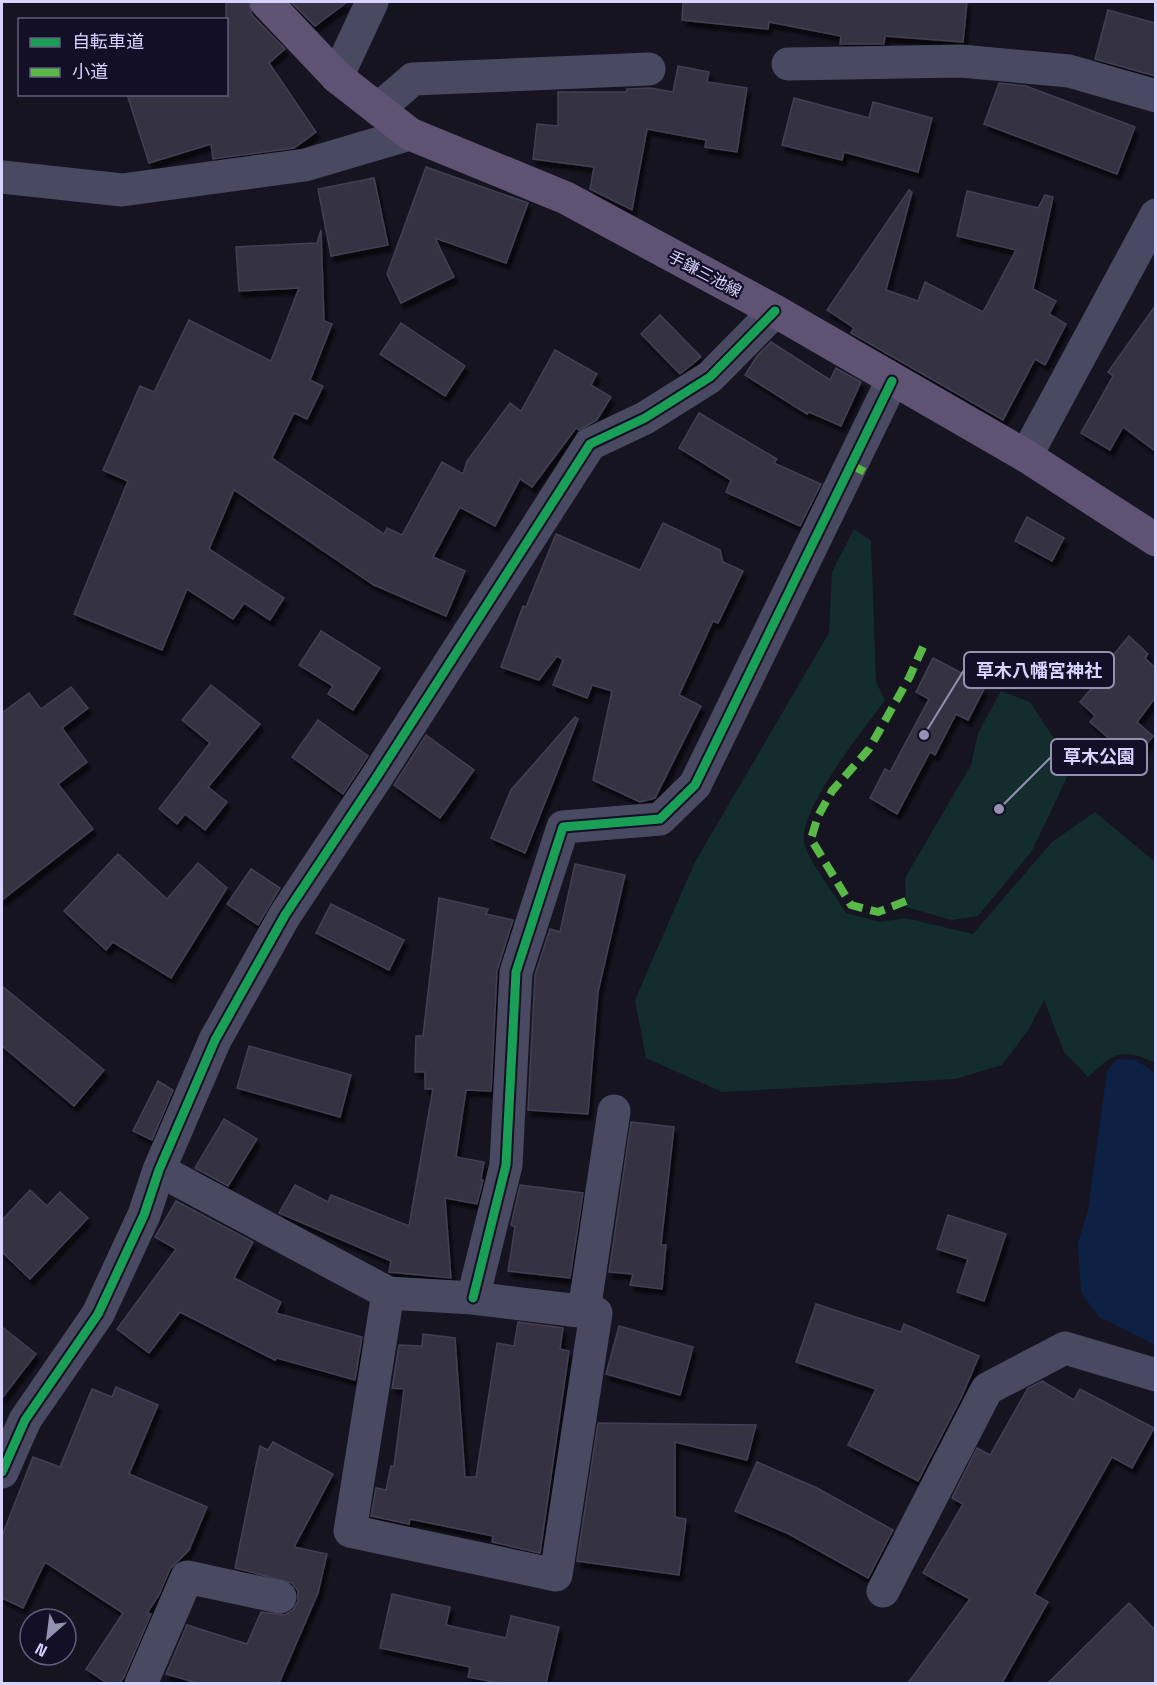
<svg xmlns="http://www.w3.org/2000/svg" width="1157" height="1685" font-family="'Space Grotesk','Noto Sans JP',sans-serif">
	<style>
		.green { fill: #132c2d }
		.water { fill: #0d2144 }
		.building { fill: #343243; stroke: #433f54; stroke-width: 1.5; filter: url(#shadow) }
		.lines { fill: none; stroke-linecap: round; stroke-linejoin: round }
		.minor { stroke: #4a4962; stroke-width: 33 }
		.major { stroke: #5e5373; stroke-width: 33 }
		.quiet { stroke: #58b947; stroke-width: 8; stroke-dasharray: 15 8; stroke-linecap: butt }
		.cycleway-casing { stroke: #130f26; stroke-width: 13 }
		.cycleway { stroke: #1a9f57; stroke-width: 9 }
		.labels { text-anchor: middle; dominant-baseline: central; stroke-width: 4.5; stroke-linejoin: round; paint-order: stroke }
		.street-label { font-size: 16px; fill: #d9d4ff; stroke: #130f26 }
		.leader { fill: none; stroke: #9591b1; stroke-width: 2 }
		.callout-dot { fill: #9591b1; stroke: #130f26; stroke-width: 2 }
		.callout { fill: #130f26; stroke: #9591b1; stroke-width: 2 }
		.callout-label { font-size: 18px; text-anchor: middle; font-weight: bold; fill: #d9d4ff }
	</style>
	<defs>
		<filter id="shadow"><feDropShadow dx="3.5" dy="6" stdDeviation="1.5" flood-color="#0009"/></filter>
	</defs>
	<rect width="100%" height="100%" fill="#161421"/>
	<g class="green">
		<path d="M854,529L871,541L876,682L885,700C866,727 793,815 805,846C813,867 834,893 846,913L880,922L905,918L973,934L1052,842L1095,812L1155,862V1063C1122,1047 1114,1053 1088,1077L1064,1052L1044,1000L1029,1029L1002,1065L955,1079L722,1092L646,1058L635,1000L695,862L829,633L832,572Z"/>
		<polygon points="1001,691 1030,702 1068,760 1068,775 1032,851 978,916 952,920 906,907 905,878 971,765 978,733"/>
	</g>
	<polygon class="water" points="1117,1059 1136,1060 1155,1073 1155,1345 1099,1317 1081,1292 1078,1243 1088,1210 1107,1071"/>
	<g class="building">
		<polygon points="226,2 248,2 252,15 285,49 269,63 316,132 294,148 213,159 211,144 149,163 127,94 226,94"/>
		<polygon points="291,2 347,2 315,26"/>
		<polygon points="683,2 967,2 963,42 885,36 884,44 840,44 841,36 769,22 768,29 682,20"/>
		<polygon points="1108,10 1155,23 1155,76 1095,59"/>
		<polygon points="678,66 709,72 707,82 747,88 737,152 705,147 706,140 647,129 632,210 590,189 594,167 533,159 537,124 558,126 558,92 626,92 627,89 650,88 673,92"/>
		<polygon points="999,83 1026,86 1135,127 1117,174 984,124"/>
		<polygon points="794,98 869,118 873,102 932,118 918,172 844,152 842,160 782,145"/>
		<polygon points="426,167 528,203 506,263 435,238 454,277 401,303 387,274"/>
		<polygon points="374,178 388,245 331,256 318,189"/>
		<polygon points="909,190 912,192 886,290 918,301 925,282 983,312 1016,250 957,236 967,191 1038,208 1045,195 1053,197 1033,289 1056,301 1049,314 1066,324 1045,365 1035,359 1003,420 851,333 854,328 827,310"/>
		<polygon points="321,230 324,321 332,324 310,380 323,386 307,419 294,413 272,458 384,534 387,528 402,535 442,462 463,474 467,461 510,403 521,411 555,350 597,374 591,385 611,397 597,420 579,430 576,428 532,487 520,479 495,526 460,507 433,557 465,571 446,616 374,585 234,490 209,549 284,598 270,620 244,603 233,619 187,589 162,650 74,614 128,481 103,470 140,386 154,392 189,320 271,361 299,288 239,291 236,247 317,243"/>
		<polygon points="1155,306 1155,451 1123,427 1110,450 1081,433 1113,376 1108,372"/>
		<polygon points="660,315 701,357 680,374 641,334"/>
		<polygon points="401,323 465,366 445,396 380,354"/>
		<polygon points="771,342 830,380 836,368 861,382 841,426 809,412 807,414 745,375 757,356"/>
		<polygon points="699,413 777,459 774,463 821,484 800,526 726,492 731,480 679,448"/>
		<polygon points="1027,517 1064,538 1052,561 1015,541"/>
		<polygon points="663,523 720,550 723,562 743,571 718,623 713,621 679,695 701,706 655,798 640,802 593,780 612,691 592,685 587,698 553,685 563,660 557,656 539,680 501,667 523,606 526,607 556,534 640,570"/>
		<polygon points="321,631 380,668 353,710 328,694 333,686 299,665"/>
		<polygon points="1129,636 1148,654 1145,658 1155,668 1155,698 1137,722 1153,736 1134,760 1090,722 1095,716 1080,702 1108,669 1104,666"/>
		<polygon points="933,658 973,679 971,682 984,689 968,720 956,714 935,755 930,752 897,814 870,798 885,769 890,772 929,699 916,692"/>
		<polygon points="211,685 260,724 208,787 227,802 205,830 185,814 177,824 159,809 210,743 182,720"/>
		<polygon points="71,687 88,708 62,728 87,762 58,784 93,829 2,900 2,713 29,693 41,709"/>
		<polygon points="575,717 578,719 525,853 491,838 511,790"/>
		<polygon points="318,720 368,756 343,794 292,757"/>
		<polygon points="426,735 474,770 440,818 394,785"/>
		<polygon points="118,854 167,899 198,863 227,888 171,978 113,942 106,950 64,911"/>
		<polygon points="575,864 625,875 598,992 588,1114 528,1110 535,975 550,929 560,932"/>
		<polygon points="251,869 280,888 258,925 227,904"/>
		<polygon points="439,898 488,909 486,914 513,920 497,971 491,1091 466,1090 456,1157 484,1162 481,1180 483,1180 477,1204 445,1198 451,1278 389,1272 391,1261 279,1213 295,1185 328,1202 331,1195 409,1226 433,1089 425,1089 425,1072 415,1072 416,1036 423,1036"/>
		<polygon points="331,904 404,940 389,970 316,933"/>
		<polygon points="2,986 104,1070 74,1106 2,1046"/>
		<polygon points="249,1046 351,1075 340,1117 237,1088"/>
		<polygon points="158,1081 173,1090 152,1140 133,1131"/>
		<polygon points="224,1119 257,1139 228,1186 195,1168"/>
		<polygon points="631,1122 674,1127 661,1245 666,1245 662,1289 630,1285 633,1274 609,1272"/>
		<polygon points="520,1185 583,1193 570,1278 508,1271 515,1227 511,1225"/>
		<polygon points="30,1190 47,1206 60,1192 88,1218 30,1279 2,1252 2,1220"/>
		<polygon points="176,1201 253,1242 234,1278 281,1302 276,1313 362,1337 355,1380 277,1358 275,1360 180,1312 149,1353 117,1329 176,1249 155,1237"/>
		<polygon points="948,1215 1006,1234 984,1301 957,1292 968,1259 937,1249"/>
		<polygon points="816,1304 901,1332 904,1324 979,1356 962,1396 918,1481 848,1445 876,1389 796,1362"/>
		<polygon points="518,1322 563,1328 560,1349 569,1351 540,1553 492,1542 493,1536 410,1519 409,1524 371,1516 376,1488 386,1490 391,1466 394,1466 404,1389 392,1388 399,1345 422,1346 423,1334 455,1338 465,1477 476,1477 497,1343 514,1346"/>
		<polygon points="619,1326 693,1347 680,1395 606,1374"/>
		<polygon points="2,1327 36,1354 2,1398"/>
		<polygon points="1042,1381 1074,1400 1080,1389 1154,1428 1132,1468 1112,1457 1034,1594 1048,1602 1002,1683 908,1683 970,1599 923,1573 963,1504 952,1498 977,1448 990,1455 1028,1388"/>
		<polygon points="116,1387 158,1405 129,1474 207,1507 189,1550 170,1569 159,1595 147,1613 151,1614 124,1677 120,1683 107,1683 86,1669 123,1613 45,1562 23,1608 2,1598 2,1536 33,1457 60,1467 92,1389 112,1397"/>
		<polygon points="598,1423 756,1425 747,1460 675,1442 675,1517 686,1519 679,1575 577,1561"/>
		<polygon points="273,1442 333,1474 294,1547 327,1554 318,1593 279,1683 197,1683 166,1674 187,1625 247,1644 261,1612 285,1615 293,1610 298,1601 298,1591 292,1583 235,1568 260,1446 268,1450"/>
		<polygon points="757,1462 817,1488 893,1530 868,1578 789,1534 735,1511"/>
		<polygon points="392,1594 450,1607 446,1625 506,1638 511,1616 559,1627 546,1683 499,1683 468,1677 470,1667 380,1648"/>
		<polygon points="1129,1603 1155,1630 1155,1683 1048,1683"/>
	</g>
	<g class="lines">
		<g class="minor">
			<polyline points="788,64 961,61 1069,71 1156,96"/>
			<polyline points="337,77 372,2"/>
			<polyline points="378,109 413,79 649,69"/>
			<polyline points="2,177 122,190 305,165 410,134"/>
			<polyline points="1026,456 1156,215"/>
			<polyline points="159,1170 388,1293"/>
			<polygon points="388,1293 473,1298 596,1313 556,1575 350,1531"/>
			<polyline points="473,1298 506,1165 516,972 563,827 660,819 695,785 892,381"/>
			<polyline points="584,1311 614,1111"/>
			<polyline points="2,1472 25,1420 98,1314 144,1215 159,1170 215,1040 285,915 376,778 590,444 645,418 710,377 775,311"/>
			<polyline points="883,1591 987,1389 1065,1348 1156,1375"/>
			<polyline points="141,1684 187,1577 280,1597"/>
		</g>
		<polyline class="major" points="266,2 337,77 410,134 566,198 775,311 1026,456 1156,540"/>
		<g class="quiet">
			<polyline points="851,465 867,473"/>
			<polyline points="906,901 878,912 851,905 811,839 818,816 832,791 869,749 909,678 923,647"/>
		</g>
		<defs>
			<g id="cycleway">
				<polyline points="473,1298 506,1165 516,972 563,827 660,819 695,785 892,381"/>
				<polyline points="2,1472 25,1420 98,1314 144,1215 159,1170 215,1040 285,915 376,778 590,444 645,418 710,377 775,311"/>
			</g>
		</defs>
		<use href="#cycleway" class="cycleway-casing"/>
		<use href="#cycleway" class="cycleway"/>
	</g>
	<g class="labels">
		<g class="street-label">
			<text transform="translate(705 274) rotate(28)">手鎌三池線</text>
		</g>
	</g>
	<path class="leader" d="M924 735L964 670M999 809L1051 757"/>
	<g class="callout-dot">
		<circle cx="924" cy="735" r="6"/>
		<circle cx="999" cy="809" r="6"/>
	</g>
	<g class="callout">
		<rect x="964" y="652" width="150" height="36" rx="6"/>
		<rect x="1051" y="739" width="96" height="36" rx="6"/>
	</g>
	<g class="callout-label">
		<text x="1039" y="677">草木八幡宮神社</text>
		<text x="1099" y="763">草木公園</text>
	</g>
	<rect width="1157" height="1685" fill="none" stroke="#d9d4ff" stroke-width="6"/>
	<rect x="18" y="18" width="210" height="78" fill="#130f26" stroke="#625e7d" stroke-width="1.5"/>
	<rect x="30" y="38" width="30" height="9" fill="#1a9f57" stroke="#625e7d" stroke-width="1.5"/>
	<text x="72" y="48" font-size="18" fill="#d9d4ff">自転車道</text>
	<rect x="30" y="68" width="30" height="9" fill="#58b947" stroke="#625e7d" stroke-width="1.5"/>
	<text x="72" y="78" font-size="18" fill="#d9d4ff">小道</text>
	<g transform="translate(48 1637) rotate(208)"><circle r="28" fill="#130f26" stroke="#625e7d" stroke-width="1.5"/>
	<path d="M0-4.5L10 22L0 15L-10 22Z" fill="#9591b1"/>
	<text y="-9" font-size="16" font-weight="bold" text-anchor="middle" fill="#d9d4ff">N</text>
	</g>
</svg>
